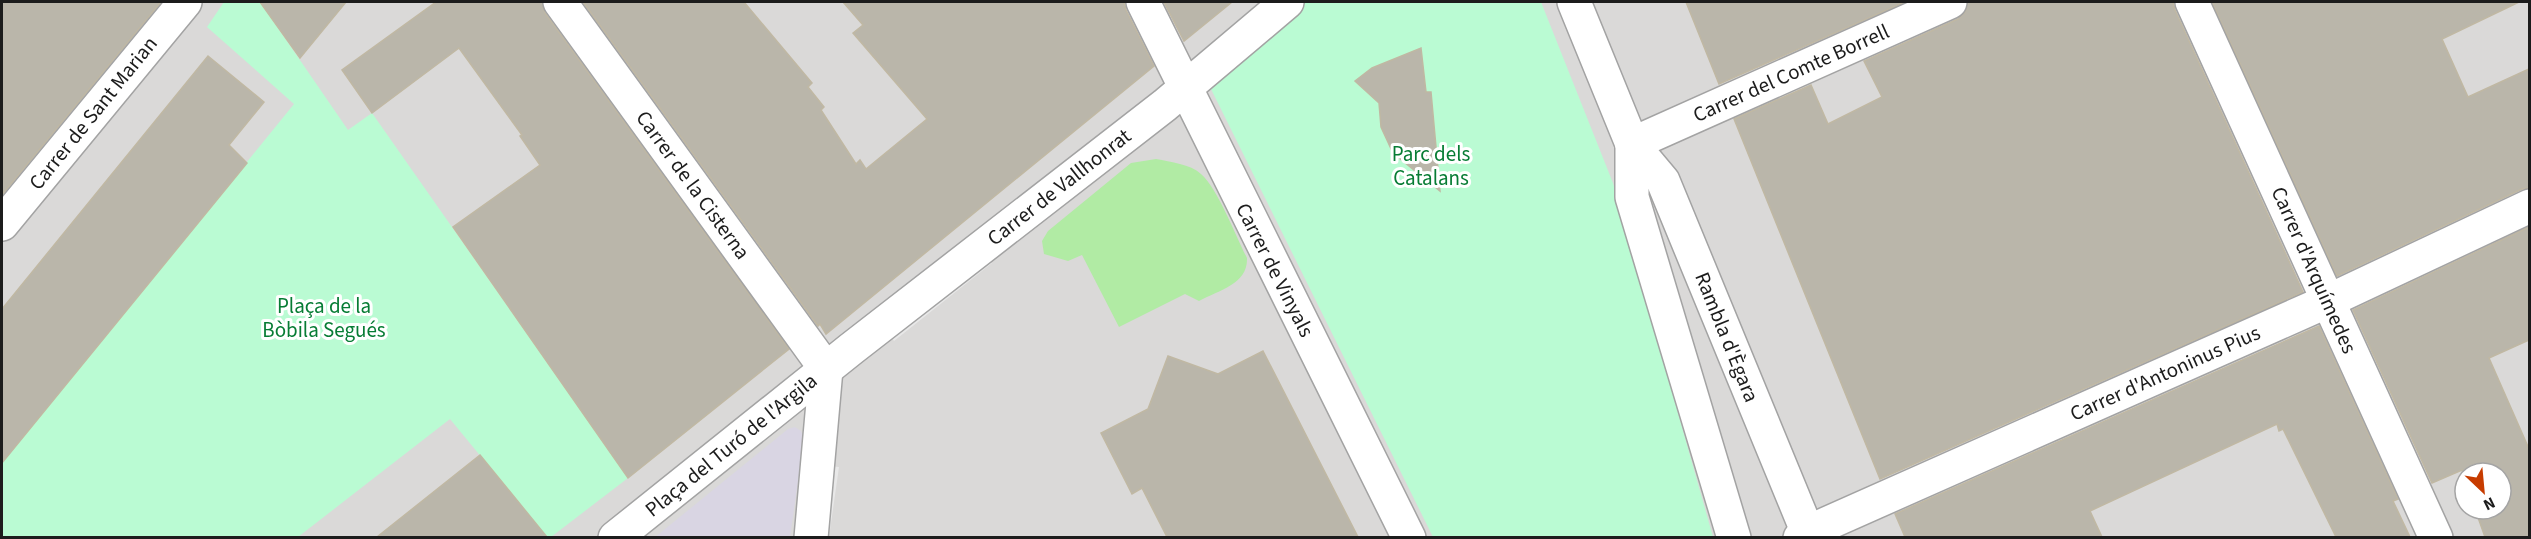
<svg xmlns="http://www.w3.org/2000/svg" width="2531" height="539" font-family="'Source Sans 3',sans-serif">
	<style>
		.residential { fill: #dad9d8; fill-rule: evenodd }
		.grass { fill: #b1eba4 }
		.park { fill: #bafbd3 }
		.parking { fill: #e8e8e8 }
		.plaza { fill: #d9d5e3 }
		.building { fill: #bab6aa; stroke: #c0b8a3; stroke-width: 1.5 }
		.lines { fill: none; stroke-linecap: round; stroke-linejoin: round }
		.minor-casing { stroke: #a3a3a3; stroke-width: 36 }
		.minor { stroke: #fff; stroke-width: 33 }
		.labels { text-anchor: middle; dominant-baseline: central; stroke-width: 6; stroke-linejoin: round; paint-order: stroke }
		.street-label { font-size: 21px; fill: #1c1c1c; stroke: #fff }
		.park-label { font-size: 21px; fill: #077c34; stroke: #fff }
	</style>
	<rect width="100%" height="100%" fill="#eeede1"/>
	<path class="residential" d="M2,2H2529V537H2ZM2465,473H2501V509H2465Z"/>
	<path class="grass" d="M1156,159C1171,162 1190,164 1201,174C1218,189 1236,237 1247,258C1248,284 1220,290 1199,301L1185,294L1119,327L1082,255L1068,261L1044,254L1042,241L1048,231L1131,163Z"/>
	<g class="park">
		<polygon points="224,2 260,2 348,130 372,113 628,478 551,537 547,537 450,419 298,537 2,538 2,463 294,104 207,27"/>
		<polygon points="1303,2 1541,2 1613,183 1713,537 1433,537 1209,85 1214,77"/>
	</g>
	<g class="parking">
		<polygon points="986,256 992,263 894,341 888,332"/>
		<polygon points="829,466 839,467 829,537 819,538"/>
	</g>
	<polygon class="plaza" points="795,427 801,431 804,439 790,537 654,538 788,429"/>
	<g class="building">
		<polygon points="2,2 161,2 2,195"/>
		<polygon points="260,2 346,2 300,58"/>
		<polygon points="436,2 542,2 545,13 789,349 628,478 453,227 540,165 520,136 522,135 459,48 372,113 342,70"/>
		<polygon points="583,2 744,2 812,83 808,87 824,107 821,110 856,164 860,160 866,169 927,119 853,33 863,25 843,2 1124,2 1126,10 1154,66 826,334 820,324 818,326"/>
		<polygon points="1164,2 1232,2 1184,41"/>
		<polygon points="1686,2 1905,2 1719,84"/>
		<polygon points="1968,2 2173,2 2175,10 2303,292 1880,479 1734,119 1811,85 1828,124 1882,97 1864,61 1958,19 1965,12"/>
		<polygon points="2212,2 2519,2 2442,39 2468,97 2529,69 2529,188 2522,189 2337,276"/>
		<polygon points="1421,48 1426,92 1431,92 1440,191 1393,153 1381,127 1379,103 1355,81 1372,68"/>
		<polygon points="208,56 264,102 229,145 247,163 2,463 2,309"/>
		<polygon points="2529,227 2529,340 2489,358 2529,449 2529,537 2485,537 2475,509 2501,509 2501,473 2465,473 2465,479 2462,470 2432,483 2353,310"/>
		<polygon points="2319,326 2398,499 2393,501 2410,537 2336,537 2283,429 2279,431 2277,424 2090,511 2102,537 1905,537 1895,514"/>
		<polygon points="1263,351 1358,537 1167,537 1142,488 1132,494 1101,433 1148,409 1168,356 1218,374"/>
		<polygon points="480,455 547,537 377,537"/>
	</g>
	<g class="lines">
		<defs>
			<g id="minor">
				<polyline points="560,2 826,369"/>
				<polyline points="1143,2 1409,538"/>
				<polyline points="1574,2 1632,144 1663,181 1810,538"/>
				<polyline points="2192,2 2436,538"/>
				<polyline points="1632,144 1632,197 1734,538"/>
				<polyline points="1632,144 1950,2"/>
				<polyline points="2,224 185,2"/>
				<polyline points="615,538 851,349 1165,105 1287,2"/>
				<polyline points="811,538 826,369"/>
				<polyline points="1800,538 1808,532 2328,301 2530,206"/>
			</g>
		</defs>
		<use href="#minor" class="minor-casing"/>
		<use href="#minor" class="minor"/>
	</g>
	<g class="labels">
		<g class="street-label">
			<text transform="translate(1791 73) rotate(-24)">Carrer del Comte Borrell</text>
			<text transform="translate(93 113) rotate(-51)">Carrer de Sant Marian</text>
			<text transform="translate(693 185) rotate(54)">Carrer de la Cisterna</text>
			<text transform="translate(1059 187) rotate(-38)">Carrer de Vallhonrat</text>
			<text transform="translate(1275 270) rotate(63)">Carrer de Vinyals</text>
			<text transform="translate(2314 270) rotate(66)">Carrer d'Arquímedes</text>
			<text transform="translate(1727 337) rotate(68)">Rambla d'Ègara</text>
			<text transform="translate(2165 373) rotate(-24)">Carrer d'Antoninus Pius</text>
			<text transform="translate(731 445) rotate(-39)">Plaça del Turó de l'Argila</text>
		</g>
		<g class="park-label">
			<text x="1431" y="154">Parc dels<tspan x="1431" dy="24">Catalans</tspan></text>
			<text x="324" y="306">Plaça de la<tspan x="324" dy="24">Bòbila Segués</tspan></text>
		</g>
	</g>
	<rect width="2531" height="539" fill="none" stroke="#1c1c1c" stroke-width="6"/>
	<g transform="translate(2483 491) rotate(154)"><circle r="28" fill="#ffffff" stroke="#a4a4a4" stroke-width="1.5"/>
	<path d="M0-4.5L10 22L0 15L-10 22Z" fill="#c73c00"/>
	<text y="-9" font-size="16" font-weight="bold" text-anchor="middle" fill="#1c1c1c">N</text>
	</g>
</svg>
